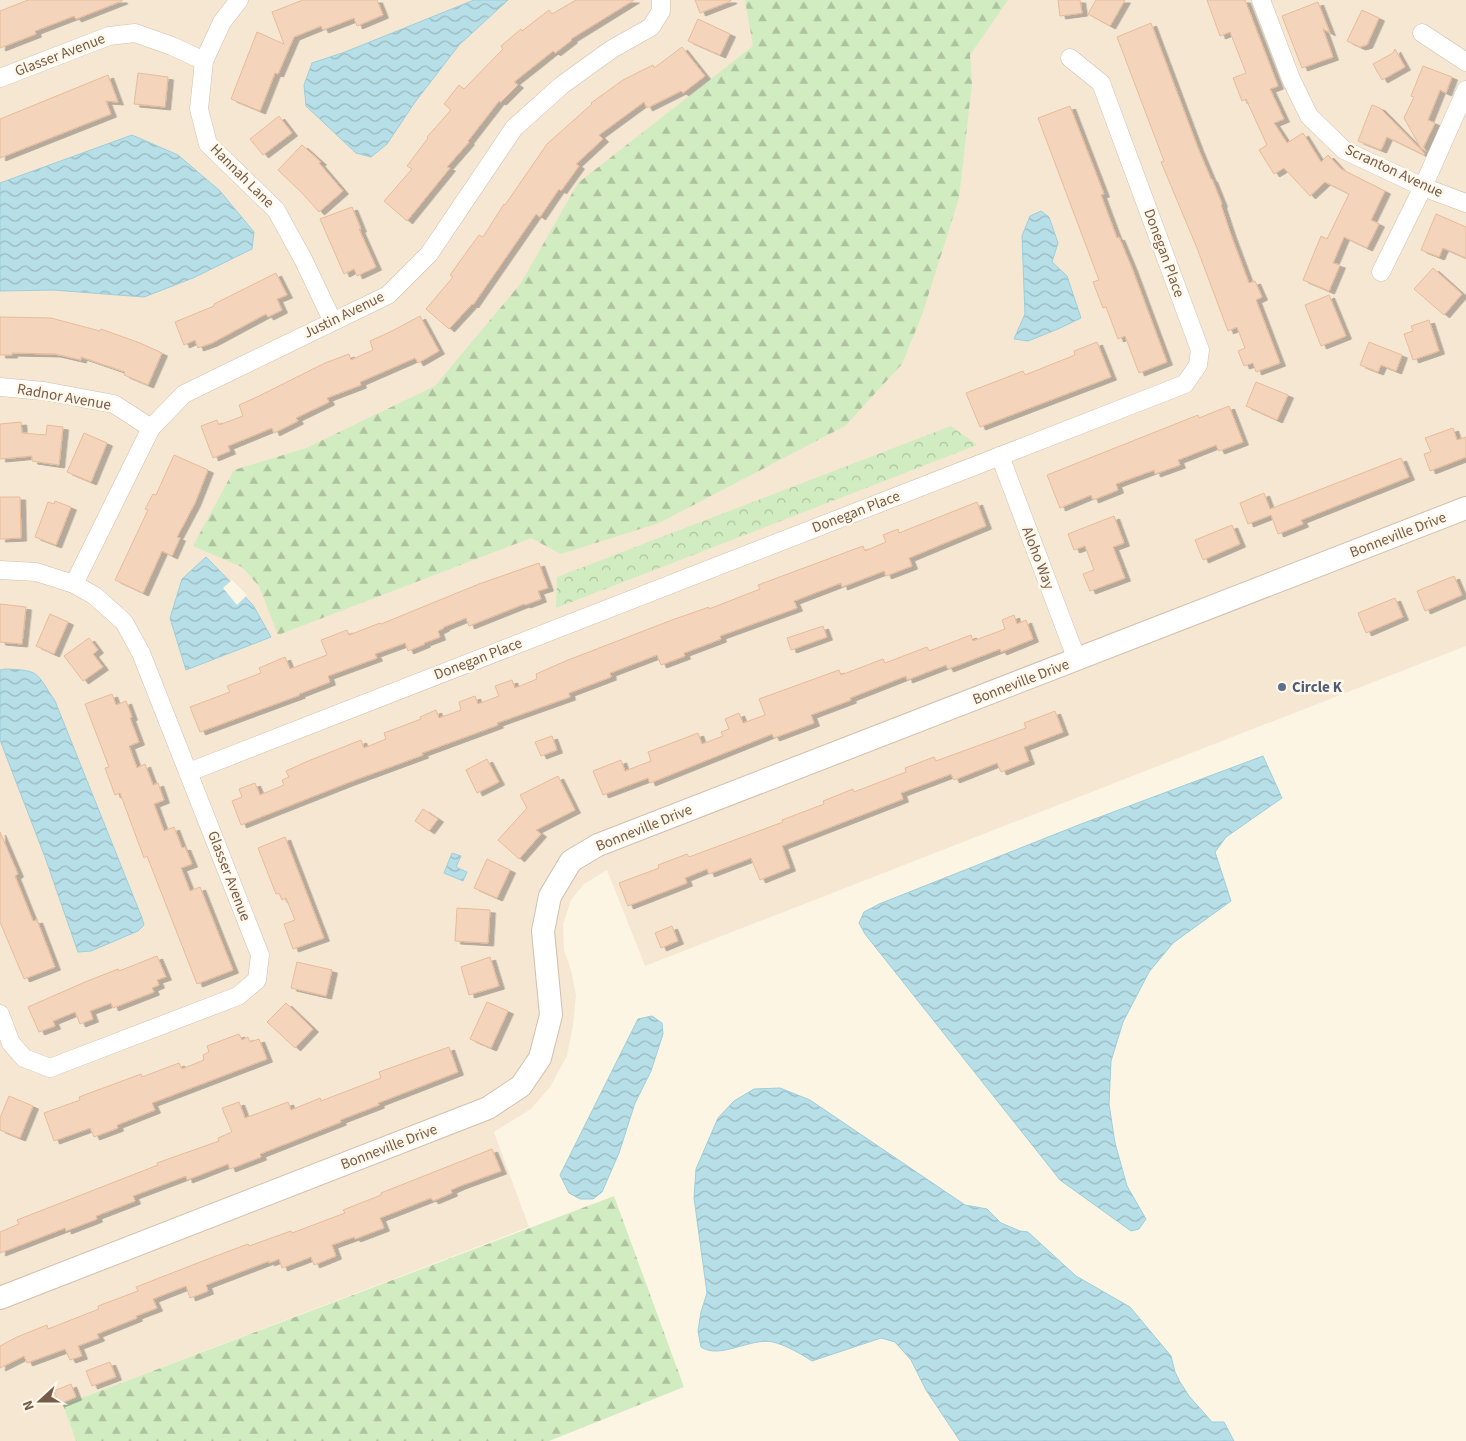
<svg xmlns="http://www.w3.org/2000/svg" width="1466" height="1441" font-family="'Source Sans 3',sans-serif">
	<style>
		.residential { fill: #f5e7d2 }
		.forest { fill: url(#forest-firs) }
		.park { fill: url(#park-crowns) }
		.water { fill: url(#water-waves); stroke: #9dceda }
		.pier { fill: #fdf5e4 }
		.building { fill: #f4d4ba; stroke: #e8bb99; filter: url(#shadow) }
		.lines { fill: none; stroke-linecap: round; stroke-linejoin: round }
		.minor-casing { stroke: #d1bfac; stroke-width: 19 }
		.tertiary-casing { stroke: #d1bfac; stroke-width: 24 }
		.minor { stroke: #fff; stroke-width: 18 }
		.tertiary { stroke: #fff; stroke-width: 22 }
		.service-dot { fill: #5c6f8a; stroke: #fff8eb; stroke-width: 2 }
		.labels { text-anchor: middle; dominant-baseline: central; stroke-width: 5; stroke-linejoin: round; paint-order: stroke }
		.street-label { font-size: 15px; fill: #775b48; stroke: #fff8eb }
		.service-label { font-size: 15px; font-weight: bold; fill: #4e5e75; stroke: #fff8eb; text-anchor: start }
	</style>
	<defs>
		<pattern id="forest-firs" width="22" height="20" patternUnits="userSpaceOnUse" patternTransform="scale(1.25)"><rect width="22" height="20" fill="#d1ecc1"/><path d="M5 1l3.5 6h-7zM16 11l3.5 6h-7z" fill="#aec29f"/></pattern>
		<pattern id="park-crowns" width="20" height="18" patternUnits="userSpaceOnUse" patternTransform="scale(1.25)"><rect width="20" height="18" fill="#d1ecc1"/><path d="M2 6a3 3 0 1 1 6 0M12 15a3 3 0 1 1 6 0" fill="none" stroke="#aec29f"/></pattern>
		<pattern id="water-waves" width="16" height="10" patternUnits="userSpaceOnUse" patternTransform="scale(1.25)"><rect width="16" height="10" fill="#b7dfe8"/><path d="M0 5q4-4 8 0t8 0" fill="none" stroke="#9ab8be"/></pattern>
		<filter id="shadow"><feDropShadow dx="5.5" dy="3" stdDeviation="0" flood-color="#0004"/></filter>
	</defs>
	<rect width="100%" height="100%" fill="#fdf5e4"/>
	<polygon class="residential" points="0,0 1466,0 1466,646 645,966 607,870 584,884 571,900 563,924 564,951 571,970 576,995 573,1026 567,1056 550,1087 531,1109 494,1132 529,1227 63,1405 76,1441 0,1441"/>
	<g class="forest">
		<polygon points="745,0 1008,0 970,55 972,83 959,198 922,315 902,364 845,426 659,523 561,554 531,538 278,635 259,586 242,567 193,546 234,470 306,448 435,386 521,283 578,183 753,46"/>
		<polygon points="614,1196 684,1387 549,1441 76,1441 63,1405"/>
	</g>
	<polygon class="park" points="951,426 977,445 556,608 557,577"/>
	<g class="water">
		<polygon points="474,0 508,0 459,45 415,102 387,144 371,157 356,153 306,106 304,85 312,63 345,52"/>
		<polygon points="132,135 178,155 220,191 254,232 252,249 193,278 144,297 53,290 0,291 0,183"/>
		<polygon points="1041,211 1049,217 1058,243 1052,262 1067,276 1081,318 1058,329 1028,341 1014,339 1025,314 1022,236 1030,216"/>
		<polygon points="206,557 253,605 271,637 186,670 170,618 182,579"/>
		<path d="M5,669C41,670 36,673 55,701L142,918L144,925L138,931L91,951L78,952L45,857L0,740V670Z"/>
		<polygon points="1263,756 1282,798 1226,837 1215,852 1231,901 1173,943 1149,972 1123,1022 1111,1061 1109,1104 1115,1143 1127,1186 1146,1219 1139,1229 1131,1231 1060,1180 865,934 859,923 864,912 879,904 1081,824"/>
		<polygon points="452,853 461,856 456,867 467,872 463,881 444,873"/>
		<polygon points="652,1016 662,1023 663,1034 651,1071 635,1103 619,1153 602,1192 593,1199 580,1199 569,1193 560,1175 638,1019"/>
		<path d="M780,1088L810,1100L965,1205L987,1209L1001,1223L1020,1231L1028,1232L1076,1276L1130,1307L1171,1356L1175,1372L1180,1382L1189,1396L1212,1422H1224L1234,1441H960L926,1390L911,1360L895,1342L881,1338L812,1361C801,1354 786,1345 773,1342C751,1337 720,1360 701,1347L698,1331L701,1312L707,1293L694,1198L696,1169L718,1118L734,1101L754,1089Z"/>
	</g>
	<polygon class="pier" points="232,580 247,595 237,605 223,588"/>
	<g class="building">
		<polygon points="28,0 122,0 122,1 76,19 74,16 35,31 36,34 0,48 0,11"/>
		<polygon points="303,0 377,0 383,15 357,26 354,18 323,30 321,26 294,37 278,74 275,73 260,111 231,99 257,32 284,44 272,12"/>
		<polygon points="576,0 634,0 571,39 572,40 555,53 553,51 514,82 518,85 501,102 499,101 468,141 469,142 447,167 450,168 407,221 384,201 412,169 407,166 428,138 427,137 451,110 444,104 459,85 464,89 503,49 501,46 521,29 522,31 549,10 552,14"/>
		<polygon points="695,0 731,0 731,1 700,13"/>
		<polygon points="1058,0 1080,0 1082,13 1060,16"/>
		<polygon points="1096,0 1125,0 1110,26 1088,14"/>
		<polygon points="1207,0 1245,0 1278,86 1270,89 1284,119 1274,123 1287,143 1303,133 1321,162 1328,155 1341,169 1385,191 1371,220 1379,224 1367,248 1344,237 1333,263 1340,265 1329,291 1303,280 1321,236 1327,239 1349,194 1325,182 1310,196 1284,168 1274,174 1259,150 1267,145 1246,99 1242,101 1233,78 1246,73 1230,32 1220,36"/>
		<polygon points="1318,2 1330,33 1323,29 1333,57 1302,68 1282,16"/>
		<polygon points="1362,10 1379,18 1367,45 1360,47 1347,41"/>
		<polygon points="698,19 730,34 720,55 688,41"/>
		<polygon points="1151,23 1198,148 1211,179 1212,179 1222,204 1221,205 1231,235 1249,283 1255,281 1262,297 1256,300 1280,363 1256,372 1253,363 1244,366 1238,351 1245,348 1237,327 1228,331 1197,248 1161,162 1164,161 1117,37"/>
		<polygon points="682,47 705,76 683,93 681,91 647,108 644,102 599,135 603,139 576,164 579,166 561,191 559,189 540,217 536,214 473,305 472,304 449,329 426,309 453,277 450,275 479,235 483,237 504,204 505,205 547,144 592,104 591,103 623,80 653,65 654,68"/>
		<polygon points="1395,49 1405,67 1382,80 1373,64 1393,53"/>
		<polygon points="1423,66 1452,77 1446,93 1440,90 1428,120 1435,123 1422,150 1404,118 1414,97 1411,96"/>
		<polygon points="138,73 168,77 165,107 134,104"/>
		<polygon points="108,75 118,102 106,101 111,114 0,158 0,119"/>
		<polygon points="1372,105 1380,108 1425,154 1424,155 1387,137 1381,150 1358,141"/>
		<polygon points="1070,106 1104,194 1101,195 1117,238 1119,237 1132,268 1167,362 1139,373 1125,336 1118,339 1106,307 1103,308 1093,282 1099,280 1038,118"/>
		<polygon points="279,116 292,133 263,155 250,139"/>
		<polygon points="302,145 321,162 319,163 343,191 319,212 302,193 278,170"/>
		<polygon points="352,207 361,229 359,229 376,267 357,276 354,269 344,274 320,219"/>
		<polygon points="1436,214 1466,227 1466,258 1443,248 1439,257 1421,250"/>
		<polygon points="1433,268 1462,294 1444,315 1414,289"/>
		<polygon points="276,273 287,295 277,299 282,310 268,317 266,314 212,343 198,348 195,340 184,345 175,322 214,306 214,304"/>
		<polygon points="1329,295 1346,336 1321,346 1305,305"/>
		<polygon points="420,316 439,351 418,363 415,358 360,382 361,385 327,398 329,402 296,418 298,421 274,433 272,428 228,446 230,451 213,458 201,426 217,420 219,425 243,416 239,405 257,397 325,363 349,354 351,360 373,350 370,341 392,331"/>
		<polygon points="0,317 51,318 100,331 101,329 140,343 162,353 148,385 124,375 125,372 81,357 81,360 55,354 12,353 12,355 0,355"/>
		<polygon points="1429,320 1439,351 1413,360 1404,334 1413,331 1411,326"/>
		<polygon points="1097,342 1111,377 980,427 966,393 1023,371 1025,375 1075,355 1074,351"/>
		<polygon points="1369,342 1402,355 1396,371 1381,365 1378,372 1360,365"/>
		<polygon points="1256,382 1288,395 1277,420 1246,406"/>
		<polygon points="1229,406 1243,442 1219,451 1216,445 1178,460 1180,465 1155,474 1154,470 1116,484 1118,490 1093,500 1091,495 1060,508 1047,475 1198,415 1199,418"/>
		<polygon points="21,422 22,433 46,435 47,425 63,427 59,465 32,461 32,456 0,459 0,424"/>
		<polygon points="1453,428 1457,440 1466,437 1466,457 1430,471 1424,454 1431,452 1425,438"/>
		<polygon points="84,433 107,443 91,482 67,472"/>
		<polygon points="174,455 208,470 195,503 177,537 180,538 172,556 162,551 143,593 115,580 148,510 145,509 153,494 156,495"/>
		<polygon points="1401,458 1409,477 1301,520 1303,524 1278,534 1271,515 1248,524 1240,503 1264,493 1270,509"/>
		<polygon points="0,497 20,497 21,538 0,539"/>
		<polygon points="55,501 71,507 56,545 35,537 48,502 54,504"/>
		<polygon points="977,502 986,526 909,558 912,566 886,576 884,571 842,587 841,583 794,601 797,608 720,636 721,639 684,653 685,656 661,665 657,655 610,673 611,677 569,693 570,697 497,723 498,725 422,753 423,755 347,783 241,825 232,801 242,797 239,789 255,783 260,795 284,785 282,780 289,777 286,771 308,761 361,740 364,748 386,739 384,733 421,719 420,717 436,710 439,718 461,710 459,702 475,696 478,704 499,696 495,686 512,680 515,688 537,679 536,674 568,660 672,620 709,607 709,609 760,589 758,585 863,546 865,551 886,542 883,535 898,529 899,533"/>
		<polygon points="1114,516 1124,543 1113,547 1125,578 1090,591 1083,574 1094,570 1085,546 1074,550 1068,534"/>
		<polygon points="1232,525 1240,544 1203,560 1195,540"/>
		<polygon points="539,563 548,588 538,591 541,599 525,605 524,604 469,626 466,618 444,627 444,628 438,631 440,637 424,643 425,644 408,651 405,643 375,654 377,658 328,676 330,682 299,694 300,695 200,732 190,707 230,692 227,686 261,673 259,668 285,657 290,669 327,655 321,640 347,630 349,635 380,623 381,624 479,584"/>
		<polygon points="1454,576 1462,595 1425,611 1417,591"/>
		<polygon points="1395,598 1403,617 1366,633 1358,613"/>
		<polygon points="0,604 26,607 22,644 0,642"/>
		<polygon points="50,614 68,622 54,654 36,646"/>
		<polygon points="1014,615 1017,624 1026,620 1033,639 1001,652 1000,649 948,669 946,665 907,680 906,676 850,698 851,700 811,715 814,723 774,738 772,734 650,783 648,778 603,795 593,771 621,760 625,771 651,761 648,752 698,733 702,744 723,736 721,732 729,729 725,719 739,713 743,723 765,715 759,699 839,670 841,675 883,659 885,663 927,647 929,651 971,635 973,641 1005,629 1002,620"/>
		<polygon points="823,626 827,637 791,650 787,638"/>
		<polygon points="89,638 98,650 93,654 103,667 83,681 64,656"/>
		<polygon points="112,694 116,705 126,701 132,717 130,718 139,742 129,746 137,768 145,764 153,785 158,783 164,800 154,804 164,831 174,827 182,848 185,847 192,864 181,868 190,891 200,887 233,970 197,984 147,856 144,858 120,793 115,795 105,768 109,767 85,704"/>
		<polygon points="1055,711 1063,732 1024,747 1029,761 1001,772 997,763 954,780 951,774 901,793 903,799 782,846 790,868 760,880 751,858 709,874 707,869 685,878 687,883 628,906 619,883 659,868 658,865 687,854 689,857 783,822 782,820 824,804 823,801 853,789 854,792 906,772 905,768 934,757 936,761 1026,728 1024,723"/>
		<polygon points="552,736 557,750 541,756 535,742"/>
		<polygon points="487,759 499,782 477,793 466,770"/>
		<polygon points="558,776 575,810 536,830 541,834 519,859 498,840 527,808 520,795"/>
		<polygon points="423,809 438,819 429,831 415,821"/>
		<polygon points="0,832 18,874 15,876 33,921 37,920 55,967 24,979 0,922"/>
		<polygon points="285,837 324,938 293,949 284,924 295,920 286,898 282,900 279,893 276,894 258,848"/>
		<polygon points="487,859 510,870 497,898 474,888"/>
		<polygon points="457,908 490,910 488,943 455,941"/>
		<polygon points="672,926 678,941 661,948 655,933"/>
		<polygon points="157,956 166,977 157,980 159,985 152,988 154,992 113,1008 111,1003 90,1011 93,1019 80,1024 75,1012 53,1021 55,1026 39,1032 28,1007 85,982 118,969 119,971"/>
		<polygon points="490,957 499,986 469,995 461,967"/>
		<polygon points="297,962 332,970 326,996 291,988"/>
		<polygon points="487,1002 508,1011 491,1048 470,1039"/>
		<polygon points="286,1003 313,1029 295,1048 267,1022"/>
		<polygon points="239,1034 242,1040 248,1037 250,1042 259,1039 267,1059 152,1103 155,1110 117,1125 118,1128 94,1137 90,1128 54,1141 44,1113 80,1100 79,1097 141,1074 142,1077 179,1063 182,1069 204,1060 203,1055 209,1052 207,1046"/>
		<polygon points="449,1047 458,1072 378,1103 379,1105 340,1120 341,1122 260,1154 261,1157 230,1169 228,1164 187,1180 186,1176 133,1196 135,1201 96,1216 97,1219 66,1231 65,1228 0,1253 0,1232 19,1224 17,1220 158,1165 157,1163 219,1141 218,1138 232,1132 222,1108 239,1102 245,1118 288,1102 291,1110 320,1098 321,1101 381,1078 379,1072"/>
		<polygon points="9,1096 33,1106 20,1138 0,1130 0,1118"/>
		<polygon points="492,1149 501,1171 460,1186 451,1190 452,1193 433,1201 431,1198 380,1218 384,1228 355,1239 354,1237 332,1245 336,1256 314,1265 311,1257 282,1268 279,1259 269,1263 269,1261 206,1285 208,1291 190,1298 186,1286 153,1299 157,1308 136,1316 137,1318 97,1334 99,1338 78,1346 82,1356 70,1360 65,1349 27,1363 24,1356 0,1368 0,1346 17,1337 47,1325 48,1329 99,1309 98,1306 138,1291 136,1287 208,1259 248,1244 249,1246 291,1231 292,1233 345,1213 343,1210 381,1195 381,1193"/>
		<polygon points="110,1362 116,1377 92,1386 86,1371"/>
		<polygon points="71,1384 76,1397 59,1404 54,1391"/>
	</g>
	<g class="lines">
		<defs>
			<g id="minor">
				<polyline points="239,0 222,22 204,61 199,109 208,144 276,210 303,259 332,320"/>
				<polyline points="1261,0 1291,79 1309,116 1344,150 1423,187 1466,203"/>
				<polyline points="1422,33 1466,62"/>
				<polyline points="0,78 109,36 135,33 172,46 204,61"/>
				<polyline points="1381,272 1423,187 1466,90"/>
				<polyline points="0,387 44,391 114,404 151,428"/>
				<polyline points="1000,456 1077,660"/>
				<polyline points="0,570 36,572 74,584 95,596 124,622 141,653 260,955 257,980 238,996 50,1068 24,1058 11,1043 0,1014"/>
				<polyline points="74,584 151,428 184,394 388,295 429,254 514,128 562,85 612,49 651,27 661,11 661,0"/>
				<polyline points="189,772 1185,384 1198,365 1200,350 1101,83 1070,58"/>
			</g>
			<polyline id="tertiary" points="0,1298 488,1108 521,1086 540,1058 551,1015 543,931 550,896 571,861 598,845 1466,508"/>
		</defs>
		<use href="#minor" class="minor-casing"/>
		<use href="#tertiary" class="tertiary-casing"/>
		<use href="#minor" class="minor"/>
		<use href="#tertiary" class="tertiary"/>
	</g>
	<circle class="service-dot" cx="1282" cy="687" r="5"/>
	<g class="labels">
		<g class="street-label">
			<text transform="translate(60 55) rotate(-21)">Glasser Avenue</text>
			<text transform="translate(1394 171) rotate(25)">Scranton Avenue</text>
			<text transform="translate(242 176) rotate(45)">Hannah Lane</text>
			<text transform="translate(1164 253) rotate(70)">Donegan Place</text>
			<text transform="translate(344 315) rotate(-26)">Justin Avenue</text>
			<text transform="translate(64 397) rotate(10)">Radnor Avenue</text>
			<text transform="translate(856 512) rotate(-21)">Donegan Place</text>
			<text transform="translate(1398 535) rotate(-21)">Bonneville Drive</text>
			<text transform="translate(1038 558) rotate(69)">Aloho Way</text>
			<text transform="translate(478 659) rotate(-21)">Donegan Place</text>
			<text transform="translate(1021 682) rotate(-21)">Bonneville Drive</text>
			<text transform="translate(644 828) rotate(-22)">Bonneville Drive</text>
			<text transform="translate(229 876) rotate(69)">Glasser Avenue</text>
			<text transform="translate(389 1147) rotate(-21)">Bonneville Drive</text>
		</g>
		<g class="service-label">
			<text x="1292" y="687">Circle K</text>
		</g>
	</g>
	<g transform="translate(40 1401) rotate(249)" stroke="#fff8eb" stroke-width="4" paint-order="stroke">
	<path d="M0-4L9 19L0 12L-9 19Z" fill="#775b48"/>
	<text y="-8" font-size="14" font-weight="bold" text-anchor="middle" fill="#775b48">N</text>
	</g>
</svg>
